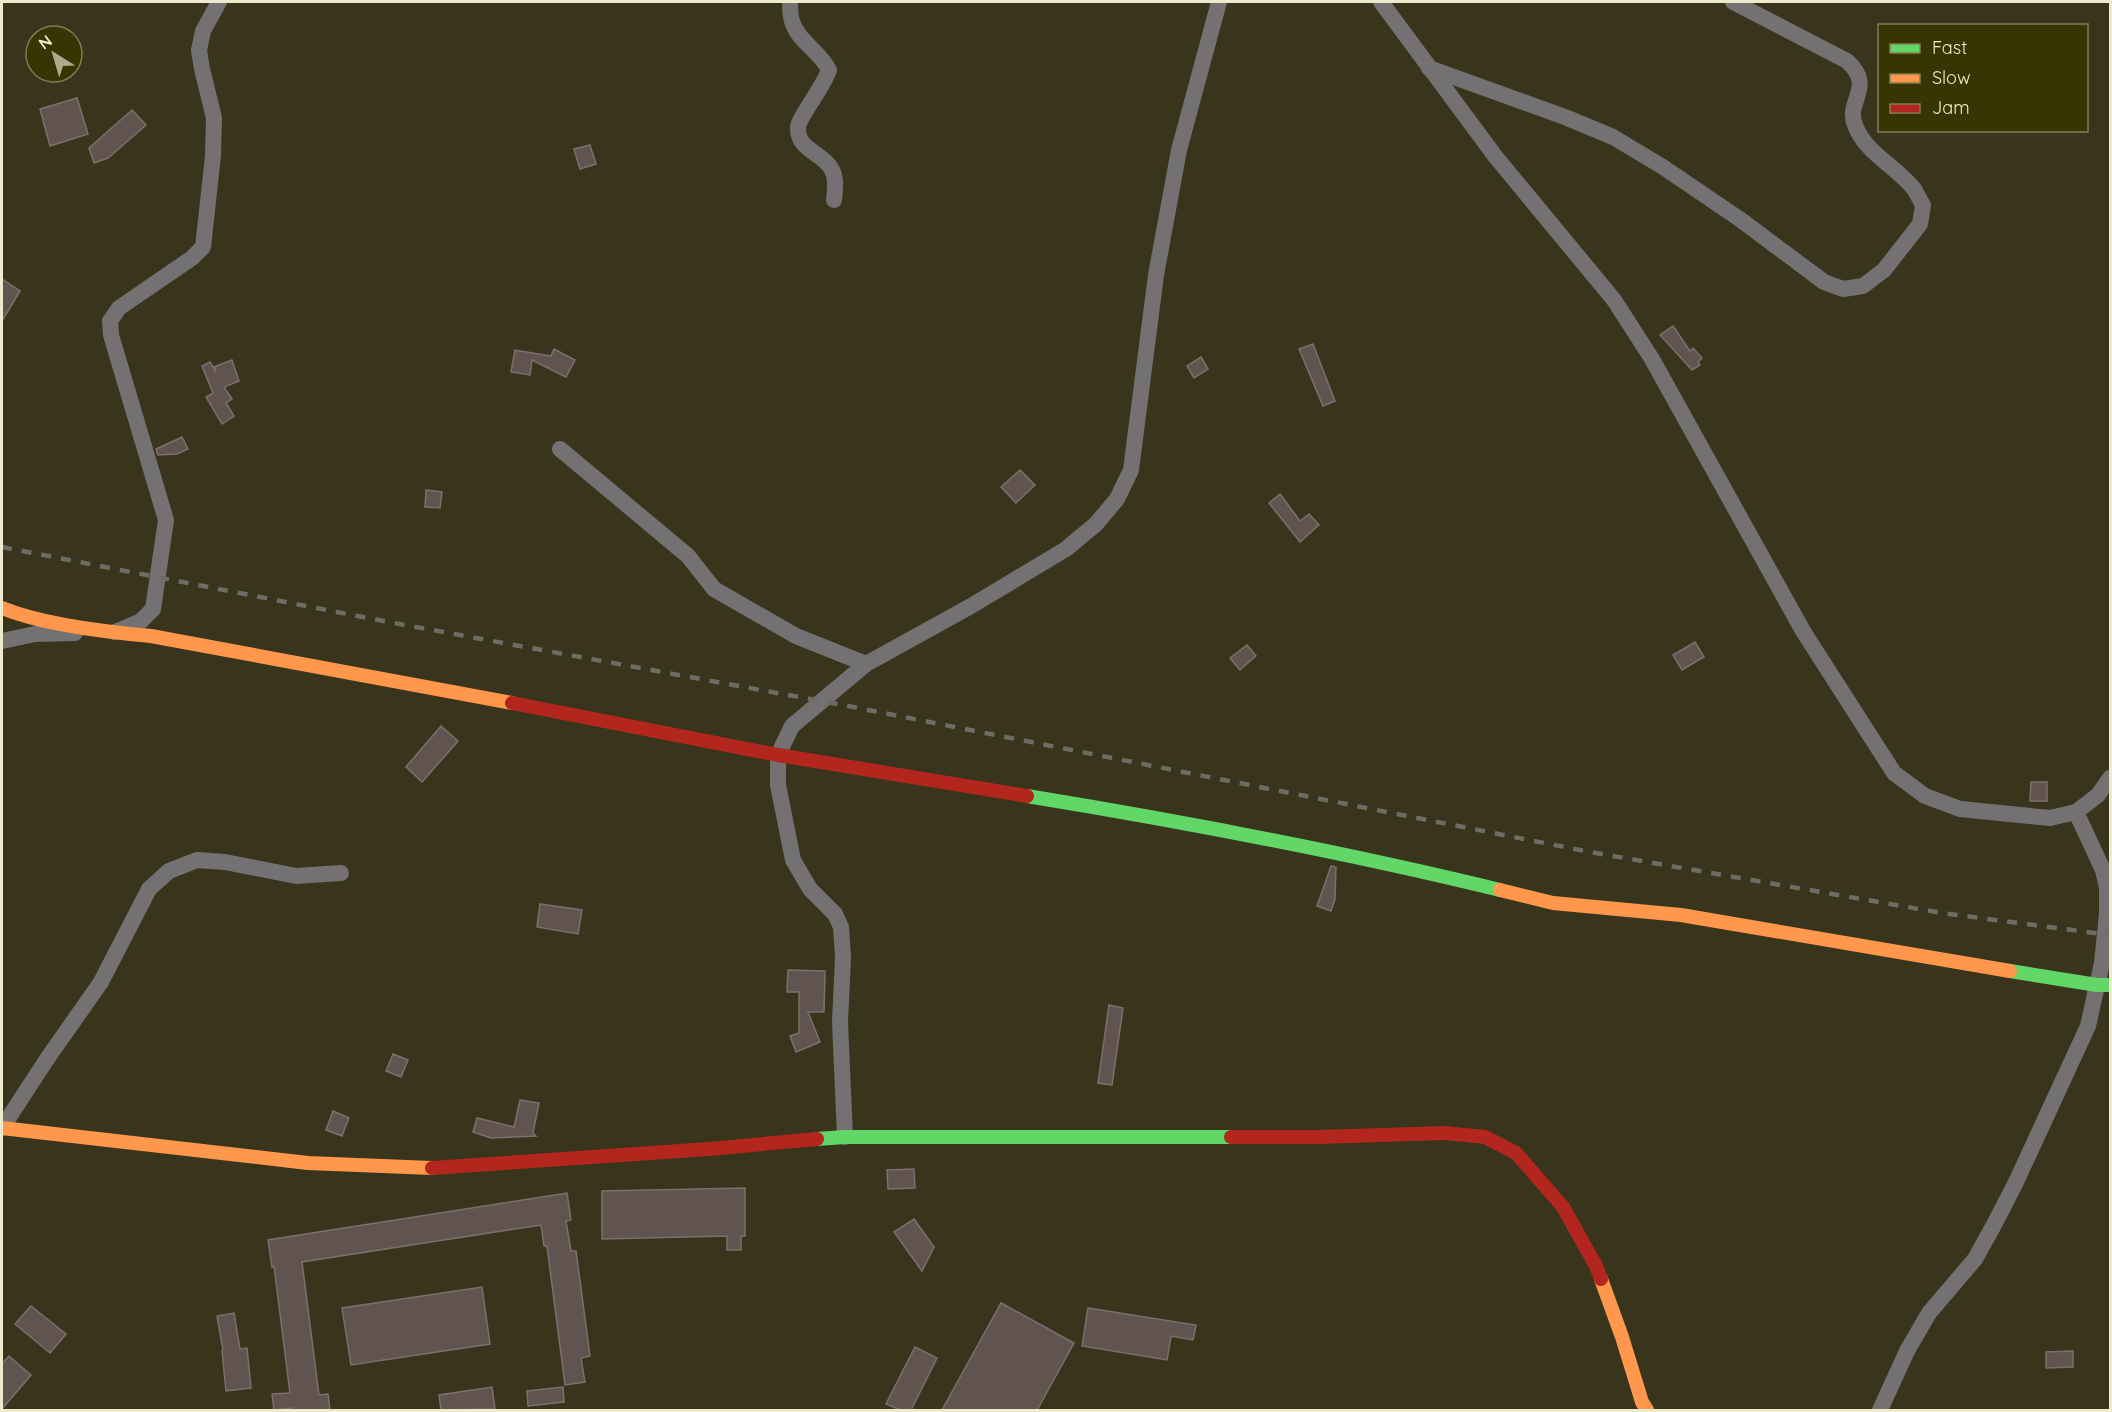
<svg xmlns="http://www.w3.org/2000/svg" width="2112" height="1412" font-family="Quicksand,sans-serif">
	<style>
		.building { fill: #615450; stroke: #7d706c; stroke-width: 1.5 }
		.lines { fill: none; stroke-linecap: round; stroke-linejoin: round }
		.street { stroke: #737172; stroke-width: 16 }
		.fast { stroke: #63d668; stroke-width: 14 }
		.slow { stroke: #ff974d; stroke-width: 14 }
		.jam { stroke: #b3261e; stroke-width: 14 }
		.rail { stroke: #6f6d63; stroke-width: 4.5; stroke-dasharray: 10 10; stroke-linecap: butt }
	</style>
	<rect width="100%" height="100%" fill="#38351c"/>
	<g class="building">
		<polygon points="77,98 88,134 50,146 40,109"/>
		<polygon points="132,110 146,125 108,158 94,163 89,148"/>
		<polygon points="590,145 596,164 580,169 574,149"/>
		<polygon points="2,279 20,291 2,321"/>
		<polygon points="1673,326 1690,351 1693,348 1702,358 1698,362 1700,365 1692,370 1660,335"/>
		<polygon points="1313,344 1335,401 1323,406 1299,349"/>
		<polygon points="554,349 575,360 566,377 532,360 530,375 511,372 515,350 551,356"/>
		<polygon points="1201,357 1208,369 1194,378 1187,366"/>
		<polygon points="232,360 239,381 224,387 232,399 226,403 234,416 222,424 206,397 213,393 202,366 210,362 216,372 214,367"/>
		<polygon points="182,437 188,449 177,454 158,455 156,449"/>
		<polygon points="1020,470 1035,485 1016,503 1001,487"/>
		<polygon points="426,490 442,492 440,508 425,507"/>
		<polygon points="1280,494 1300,521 1309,514 1319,525 1300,542 1269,503"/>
		<polygon points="1695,642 1704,657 1682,670 1673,655"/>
		<polygon points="1247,645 1256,656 1240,670 1230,658"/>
		<polygon points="441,726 458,741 422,782 406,767"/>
		<polygon points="2031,782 2047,782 2047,801 2030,801"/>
		<polygon points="1331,866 1336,867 1335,899 1331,911 1317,906"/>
		<polygon points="540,904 582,910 578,934 537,927"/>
		<polygon points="788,970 825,971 824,1012 808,1012 820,1042 796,1052 790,1036 799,1033 799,992 787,992"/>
		<polygon points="1109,1005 1123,1008 1112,1085 1098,1083"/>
		<polygon points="393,1054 408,1060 401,1077 386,1071"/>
		<polygon points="520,1100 539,1103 533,1133 536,1136 491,1138 473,1132 477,1118 514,1127"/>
		<polygon points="333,1111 349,1118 342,1136 326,1130"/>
		<polygon points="914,1169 915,1188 888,1189 887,1170"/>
		<polygon points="745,1188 745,1236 741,1236 741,1250 727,1250 727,1236 602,1239 602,1191"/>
		<polygon points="567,1193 571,1220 566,1221 571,1251 576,1251 590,1356 581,1358 585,1382 565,1385 547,1246 544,1246 541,1225 302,1262 319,1395 328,1394 330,1410 292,1410 292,1408 274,1410 272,1394 290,1393 274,1266 272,1267 268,1240"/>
		<polygon points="914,1219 934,1247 922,1271 894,1232"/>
		<polygon points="482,1287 490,1344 351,1365 342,1308"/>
		<polygon points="1001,1303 1074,1343 1037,1410 942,1410"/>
		<polygon points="31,1306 66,1334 50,1353 15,1324"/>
		<polygon points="1088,1308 1196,1325 1193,1340 1171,1336 1167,1360 1082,1346"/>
		<polygon points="234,1313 240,1349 247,1348 251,1388 226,1391 222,1351 223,1350 217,1316"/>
		<polygon points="915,1347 937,1358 911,1410 900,1410 886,1404"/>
		<polygon points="2073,1351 2073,1367 2046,1368 2046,1352"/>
		<polygon points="9,1356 31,1375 2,1409 2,1364"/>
		<polygon points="492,1387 495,1409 441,1410 439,1395"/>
		<polygon points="563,1387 564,1402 528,1406 527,1391"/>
	</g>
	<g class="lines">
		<g class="street">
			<path d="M790,2C790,8 790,15 792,21C798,42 820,51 829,70C824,86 799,117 798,127C797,150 821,152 831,168C837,178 835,190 834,200"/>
			<polyline points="1381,2 1495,156 1614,300 1652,359 1803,631 1894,773 1925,796 1960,809 2050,818 2076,812 2098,795 2110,778"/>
			<path d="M1429,68L1565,117L1613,137L1663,167L1741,220L1824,282L1843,289L1863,286L1884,270L1920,224L1923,205C1920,200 1917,194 1914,189C1896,166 1865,153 1855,125C1845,101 1876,87 1847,61L1733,2"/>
			<polyline points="560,449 688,556 714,589 796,636 866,664"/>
			<polyline points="115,632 141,621 153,609 166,520 111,335 110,321 119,308 192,258 203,247 213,156 214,118 202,69 199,50 203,31 219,2"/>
			<polyline points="2,641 35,634 75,633"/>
			<polyline points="2,1128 47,1059 101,982 149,889 169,871 197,860 225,862 296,876 341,873"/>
			<polyline points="845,1137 840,1022 843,958 841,927 835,914 810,889 793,860 778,785 778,755 792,726 866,664 971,606 1066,549 1096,524 1117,499 1131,470 1156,275 1179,150 1219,2"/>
			<polyline points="1880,1410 1907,1351 1929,1313 1975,1259 1995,1223 2016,1182 2088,1026 2102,963 2107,914 2107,888 2103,870 2076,812"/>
		</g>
		<g class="fast">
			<path d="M1027,796C1186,822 1344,852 1500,890"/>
			<polyline points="2010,971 2097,985 2110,985"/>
			<polyline points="817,1139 845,1137 1231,1137"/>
		</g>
		<g class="slow">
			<path d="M2,608C43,625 106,632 151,636L512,703"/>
			<polyline points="1500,890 1553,903 1681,915 2010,971"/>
			<polyline points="2,1128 308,1163 432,1168"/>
			<polyline points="1601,1279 1622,1337 1642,1402 1647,1410"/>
		</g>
		<g class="jam">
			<polyline points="512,703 778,755 1027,796"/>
			<polyline points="1231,1137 1319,1137 1445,1133 1485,1137 1516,1153 1563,1207 1596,1266 1601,1279"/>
			<polyline points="432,1168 709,1149 817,1139"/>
		</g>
		<polyline class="rail" points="2,547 394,623 843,705 1590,852 1942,913 2110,935"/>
	</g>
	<rect width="2112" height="1412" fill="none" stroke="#eeebcc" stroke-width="6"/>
	<rect x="1878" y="24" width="210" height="108" fill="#393403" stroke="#817d53" stroke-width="1.5"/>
	<rect x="1890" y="44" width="30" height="9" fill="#63d668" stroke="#817d53" stroke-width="1.5"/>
	<text x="1932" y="54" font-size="18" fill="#eeebcc">Fast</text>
	<rect x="1890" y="74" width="30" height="9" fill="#ff974d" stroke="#817d53" stroke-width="1.5"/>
	<text x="1932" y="84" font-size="18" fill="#eeebcc">Slow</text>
	<rect x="1890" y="104" width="30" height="9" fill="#b3261e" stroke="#817d53" stroke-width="1.5"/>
	<text x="1932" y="114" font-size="18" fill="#eeebcc">Jam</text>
	<g transform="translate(54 54) rotate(323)"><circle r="28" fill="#393403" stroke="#817d53" stroke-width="1.5"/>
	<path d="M0-4.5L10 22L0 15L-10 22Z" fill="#aeab8e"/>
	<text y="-9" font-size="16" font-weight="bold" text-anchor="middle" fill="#eeebcc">N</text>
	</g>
</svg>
